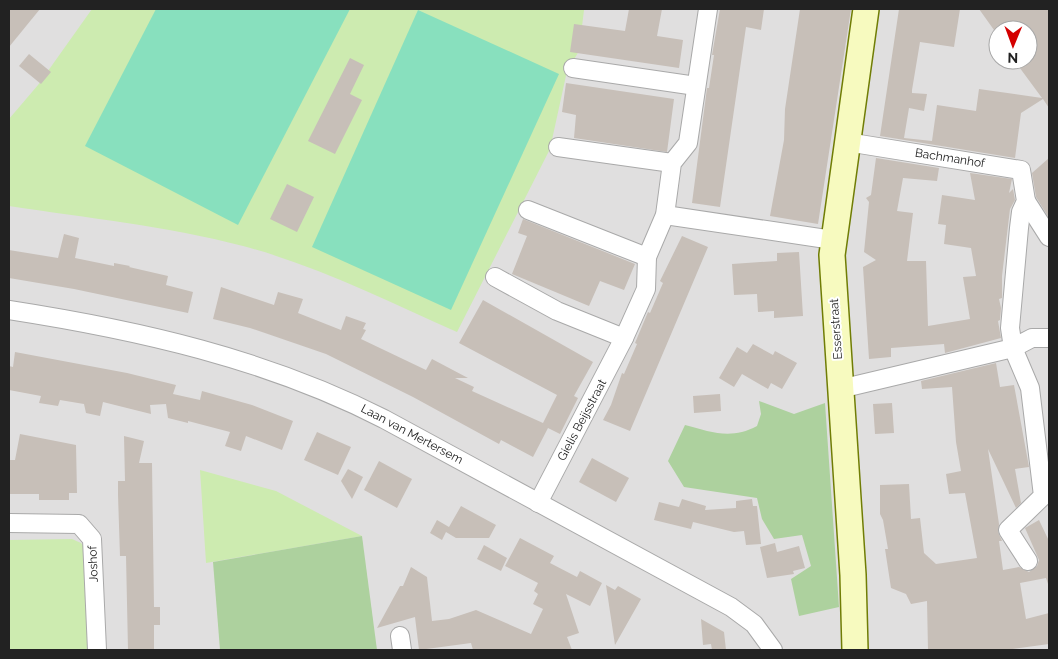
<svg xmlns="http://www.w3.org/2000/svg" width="1058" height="659" font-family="Raleway,sans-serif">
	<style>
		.residential { fill: #e0dfdf; fill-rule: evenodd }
		.grass { fill: #cdebb0 }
		.forest { fill: #add19e }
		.pitch { fill: #88e0be }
		.building { fill: #c7bfb8 }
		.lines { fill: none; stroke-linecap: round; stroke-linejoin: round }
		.street-casing { stroke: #a9a9a9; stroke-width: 20 }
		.secondary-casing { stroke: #707d05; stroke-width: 28 }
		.street { stroke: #fff; stroke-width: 18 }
		.secondary { stroke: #f7fabf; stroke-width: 25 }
		.labels { text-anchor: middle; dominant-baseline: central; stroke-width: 4; stroke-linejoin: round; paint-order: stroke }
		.street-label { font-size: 12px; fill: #222; stroke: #fff }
	</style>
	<rect width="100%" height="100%" fill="#f2efe9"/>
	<path class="residential" d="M9,9H1049V650H9ZM998,30H1028V60H998Z"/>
	<g class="grass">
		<path d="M92,9H582L584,10L579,51L567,71L550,149L457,332C387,301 318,266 243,246C167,226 87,218 9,206V119L38,85Z"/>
		<polygon points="200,470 276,491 362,536 206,563"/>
		<polygon points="72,539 81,543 86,549 90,650 9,650 9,540"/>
	</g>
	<g class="forest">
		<path d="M759,401L794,414L825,403L839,607L799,616L791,579L811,566L802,535L774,539L762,519L757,498L684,487L668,461L685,425C711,432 731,440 757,426L761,414Z"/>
		<polygon points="362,536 377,650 220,650 213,562"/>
	</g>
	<g class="pitch">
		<polygon points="156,9 350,9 238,225 85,146"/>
		<polygon points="418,10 559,74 451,310 312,247"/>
	</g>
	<g class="building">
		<polygon points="9,9 40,9 9,47"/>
		<polygon points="629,9 662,9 657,36 683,40 679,68 570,52 574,24 625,31"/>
		<polygon points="720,9 764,9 761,30 746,27 720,207 692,203 707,88 709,88 714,55 712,55"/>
		<polygon points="800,9 851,9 818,224 770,216 784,140 785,109"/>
		<polygon points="899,9 960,9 954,47 920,42 912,90 912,93 927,94 924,111 909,108 904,138 932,141 937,105 976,111 979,89 1042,98 1014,60 1028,60 1028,30 994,30 979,9 1049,9 1049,108 1043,99 1021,113 1015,158 880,136"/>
		<polygon points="29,54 51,72 41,84 19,66"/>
		<polygon points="350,58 364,65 350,94 362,100 335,154 308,141"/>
		<polygon points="566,83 674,99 667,152 574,138 576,115 562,112"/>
		<polygon points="876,158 939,168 937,181 903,178 897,211 913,213 907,261 926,261 928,326 970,319 963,277 976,276 971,248 944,244 946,225 938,224 942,195 975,200 970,173 1012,179 1009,193 1013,189 1015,200 1010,209 1002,276 1002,298 999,299 1001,308 1000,320 998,321 1001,338 945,353 944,344 891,348 891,357 869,359 863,267 876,260 864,252 869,202 866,198 871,195"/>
		<polygon points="1049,158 1049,218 1036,197 1032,173"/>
		<polygon points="287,184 314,197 297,232 270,219"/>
		<polygon points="523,219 635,264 624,290 600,281 589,306 512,274 527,236 518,233"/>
		<polygon points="64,234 79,238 75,258 114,266 114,263 130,266 129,267 168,276 166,285 193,292 188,313 74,289 9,278 9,250 58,258"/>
		<polygon points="682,236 708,247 630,431 603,420 611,405 622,373 624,374 637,344 635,343 648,312 650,313 663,283 660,281"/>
		<polygon points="799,252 803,316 774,318 774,311 758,312 757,294 734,295 732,264 777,261 777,253"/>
		<polygon points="221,287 274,305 278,292 303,299 298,313 341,330 346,316 366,323 363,329 366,330 361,339 426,370 432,359 468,378 455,378 474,387 472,391 543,423 557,395 459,343 483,300 593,362 574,396 578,398 560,434 548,428 533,457 501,440 499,444 413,397 326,354 250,328 213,319"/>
		<polygon points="753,344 773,355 775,351 797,363 782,389 771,383 768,389 742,374 734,387 719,378 737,347 747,353"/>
		<polygon points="15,352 127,373 176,385 173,394 200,400 202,391 252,405 293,421 282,450 246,436 241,451 225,446 230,432 188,421 188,423 168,418 166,404 150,405 151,414 103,402 100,416 86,413 84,404 60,400 58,406 39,403 41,396 9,390 9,366 13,367"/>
		<polygon points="996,363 1000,387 1014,385 1029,467 1015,469 1021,503 1016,508 988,449 999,524 998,532 1002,541 999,541 1003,570 1019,567 1029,572 1037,566 1039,560 1025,528 1039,520 1049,541 1049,587 1046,578 1020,583 1026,619 1049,613 1049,644 1005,650 928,650 927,601 911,604 906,594 891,588 885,549 888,549 883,520 880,514 880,485 909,484 911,519 920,518 924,553 936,564 977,558 965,493 949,494 946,474 961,471 956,442 952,387 922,389 921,381"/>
		<polygon points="720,394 721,411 694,413 693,396"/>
		<polygon points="892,403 894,433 875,434 873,404"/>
		<polygon points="317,432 351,447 338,475 304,460"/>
		<polygon points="20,434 76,445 77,493 69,493 69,500 39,500 39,494 9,494 9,460 15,460"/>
		<polygon points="124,436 144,441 139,463 152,463 154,607 160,607 160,625 154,625 154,650 128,650 126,556 120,556 118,495 118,481 125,481"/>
		<polygon points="592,458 629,478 616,502 579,482"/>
		<polygon points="379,461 412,479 397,508 364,490"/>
		<polygon points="348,469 363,477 352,499 341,481"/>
		<polygon points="682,499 706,506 705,510 736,508 736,501 752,499 753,506 757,506 761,544 746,545 744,531 734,532 693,522 691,529 654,520 659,502 679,507"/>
		<polygon points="461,506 496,525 489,538 456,538 446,532 442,540 430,533 437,520 449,527"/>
		<polygon points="520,538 554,556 550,563 577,577 580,571 602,583 590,606 566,594 579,633 567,637 572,650 473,650 471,643 419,650 415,617 377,628 400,586 403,586 411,567 427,577 432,621 449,619 476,610 531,634 543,609 533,604 538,594 534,591 538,583 505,566"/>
		<polygon points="775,543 777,552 799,546 805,568 793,571 794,574 767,578 760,547"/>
		<polygon points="484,545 507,558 501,571 477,559"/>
		<polygon points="606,585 615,590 618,586 641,599 615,645"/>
		<polygon points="701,619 724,632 726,650 712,650 711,644 703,645"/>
	</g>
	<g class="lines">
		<defs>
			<g id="street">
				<polyline points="573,68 696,86"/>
				<polyline points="847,142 1021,170 1026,201 1021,212 1019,228 1010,328 1013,348 1030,388 1043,496 1008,530 1028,561"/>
				<polyline points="558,147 672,163"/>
				<polyline points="1026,201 1049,237"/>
				<polyline points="528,210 647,257"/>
				<polyline points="665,215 833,240"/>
				<polyline points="495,277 557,311 624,338"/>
				<path d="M9,310C138,330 267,359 384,419L731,607L754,624L773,650"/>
				<polyline points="840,389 1013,348 1032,338 1049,338"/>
				<polyline points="538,503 624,338 646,289 647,257 665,215 672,163 688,143 708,9"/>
				<polyline points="9,523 79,524 92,539 97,650"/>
				<polyline points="400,636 402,650"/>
			</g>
			<polyline id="secondary" points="855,650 853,575 832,255 866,9"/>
		</defs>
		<use href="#street" class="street-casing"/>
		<use href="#secondary" class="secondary-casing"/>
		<use href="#street" class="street"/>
		<use href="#secondary" class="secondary"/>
	</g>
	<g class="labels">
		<g class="street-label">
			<text transform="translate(950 158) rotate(9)">Bachmanhof</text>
			<text transform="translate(836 329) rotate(-94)">Esserstraat</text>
			<text transform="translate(582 420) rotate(-62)">Gielis Beijsstraat</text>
			<text transform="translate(412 434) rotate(28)">Laan van Mertersem</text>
			<text transform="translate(93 564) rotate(-92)">Joshof</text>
		</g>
	</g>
	<rect width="1058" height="659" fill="none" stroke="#222222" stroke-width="20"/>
	<g transform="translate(1013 45) rotate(181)"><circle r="24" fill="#ffffff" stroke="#a7a7a7"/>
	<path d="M0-4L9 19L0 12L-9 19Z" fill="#d40000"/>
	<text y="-8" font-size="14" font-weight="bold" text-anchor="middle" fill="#222222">N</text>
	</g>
</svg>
